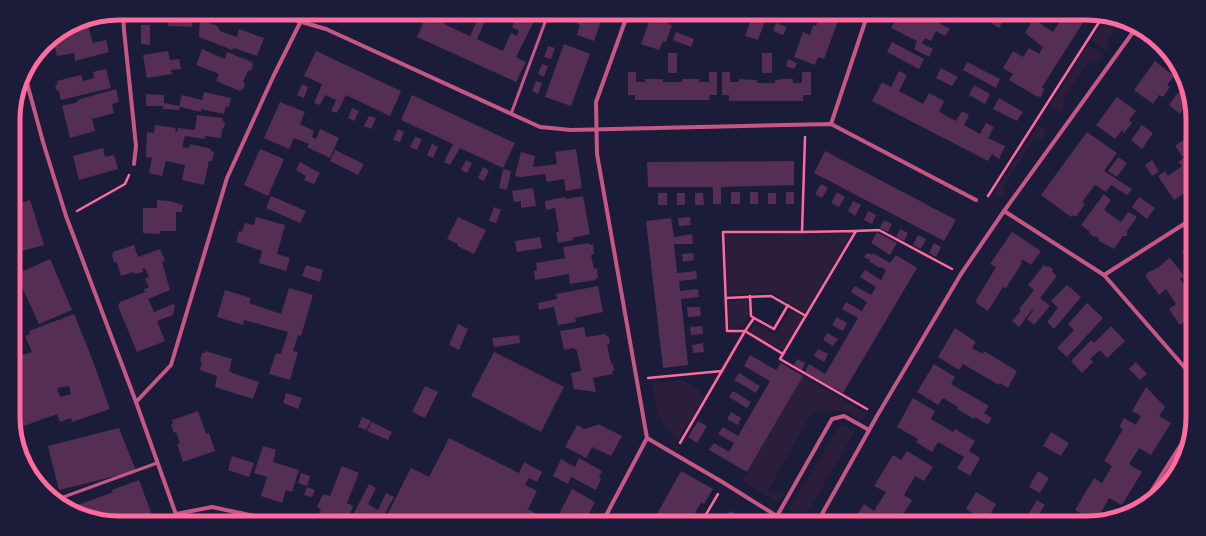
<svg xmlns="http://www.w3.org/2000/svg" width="1206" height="536" font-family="Karla,sans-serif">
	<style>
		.green { fill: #2a1e3b }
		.building { fill: #542f53; fill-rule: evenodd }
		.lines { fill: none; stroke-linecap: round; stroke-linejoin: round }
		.path { stroke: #ff6b9d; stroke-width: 2.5 }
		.service { stroke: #c65784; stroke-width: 3 }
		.minor { stroke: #c65784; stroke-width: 4 }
		.rim { fill: none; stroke: #ff6b9d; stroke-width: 5 }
	</style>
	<rect width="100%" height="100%" fill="#1b1b3a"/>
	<g class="green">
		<polygon points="1106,17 1121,20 1107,40 1109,47 1107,51 1091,40"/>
		<polygon points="1088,45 1104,55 1100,61 1089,61 1064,97 1066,105 1060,113 1050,106"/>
		<polygon points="1038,125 1047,131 1042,139 1034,139 1003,187 1004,197 1003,199 994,193"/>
		<polygon points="852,233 805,313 772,293 727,295 726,235"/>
		<polygon points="748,299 749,317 744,327 729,328 727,301"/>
		<polygon points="790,310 803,317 783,351 749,332 755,323 775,334"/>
		<polygon points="803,376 866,413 861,420 846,411 812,412 768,491 785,493 778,502 742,481"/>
		<path d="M682,380L699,390L704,397L678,440C659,425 656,406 652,383Z"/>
		<path d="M841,424L855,431L811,507C804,516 798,515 789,509Z"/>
	</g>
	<g class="building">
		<polygon points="169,13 193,13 192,27 168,26"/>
		<polygon points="440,13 455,13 454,17 448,16 444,24 470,36 478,19 485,21 477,39 503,51 511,33 517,36 519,31 512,27 518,13 538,13 516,57 526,62 516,82 417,37 426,16 429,18 430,14 438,18"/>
		<polygon points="488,13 508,13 504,22 488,15"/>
		<polygon points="558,13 575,13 572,23 557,18"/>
		<polygon points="581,13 604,13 594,41 577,35 580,25 577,24"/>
		<polygon points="652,13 672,13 668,24 672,25 666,42 663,41 659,50 641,44"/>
		<polygon points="732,13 749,13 747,19"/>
		<polygon points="753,13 763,13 761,17 766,18 758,40 745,36"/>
		<polygon points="791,13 812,13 810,20"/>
		<polygon points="822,13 841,13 824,59 818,57 815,65 794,57 803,32 810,35 813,25 816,26"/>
		<polygon points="900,13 940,13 943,15 939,23 950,29 945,36 936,31 931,41 925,38 922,43 933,49 929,57 914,49 917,41 891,28"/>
		<polygon points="998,13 1005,17 999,28 991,23"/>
		<polygon points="1061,13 1089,13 1042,87 1044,89 1041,97 1036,96 1009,80 1013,74 1003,68 1013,51 1023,57 1029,48 1039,54 1043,47 1025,33 1033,19 1053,32 1064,15"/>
		<polygon points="111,15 113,21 88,26 93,43 106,40 109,52 75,61 74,53 57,56 52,37 79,21"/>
		<polygon points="200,20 217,26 220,31 237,37 239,29 264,38 257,56 234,48 232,50 199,37"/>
		<polygon points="776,23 787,27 783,35 773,31"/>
		<polygon points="141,25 150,25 150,45 141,44"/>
		<polygon points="676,32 694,39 691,47 673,40"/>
		<polygon points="892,42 924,59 919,69 887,52"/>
		<polygon points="564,44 590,54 571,106 545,97"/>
		<polygon points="548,46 555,48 551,59 544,57"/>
		<polygon points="202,49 225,59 227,52 252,62 253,66 251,70 248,71 243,82 245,84 243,89 240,91 216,81 219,74 196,65"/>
		<polygon points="168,51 170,60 179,59 181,69 171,70 172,74 147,78 143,55"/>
		<polygon points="316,51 401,91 390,116 346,95 337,113 331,111 336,100 325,95 320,105 314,103 322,84 304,76"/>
		<rect x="668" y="53" width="9" height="20"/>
		<rect x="762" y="53" width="10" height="20"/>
		<polygon points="788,59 797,63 794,69 786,66"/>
		<polygon points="1155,61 1174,76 1167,85 1170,87 1163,97 1159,95 1153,104 1134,90"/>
		<polygon points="967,62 1000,79 996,88 963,70"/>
		<polygon points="542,64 548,66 544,77 538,74"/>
		<polygon points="941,68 958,77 952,86 936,78"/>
		<polygon points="106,69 111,88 61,100 59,91 57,91 55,85 58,84 57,81 81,75 83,81 94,78 93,72"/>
		<polygon points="899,71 907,75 899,91 923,104 929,93 944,101 939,112 956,121 962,111 969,115 964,125 980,134 986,123 994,127 988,138 1005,146 999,159 992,154 988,161 872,101 882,82 891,87"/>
		<polygon points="628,72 636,72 636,82 645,82 645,79 663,79 663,82 682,82 682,79 700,79 699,82 709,82 709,72 717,72 717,95 710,95 709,100 635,100 635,95 628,95"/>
		<polygon points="722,72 730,72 730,82 739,82 739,79 757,80 757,83 775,83 775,80 784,79 793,79 793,83 802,83 802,72 811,72 811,95 803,95 803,101 729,101 729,95 722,95"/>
		<polygon points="536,81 542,83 538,94 532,91"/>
		<polygon points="302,84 308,87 304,98 297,95"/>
		<polygon points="974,85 990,94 985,104 969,95"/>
		<polygon points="116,89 119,102 112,104 114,113 92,119 95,131 70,138 62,106 78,102 77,100"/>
		<polygon points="1180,90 1189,97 1190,100 1180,114 1169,105"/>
		<polygon points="204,92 231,98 229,107 226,106 224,114 201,109 201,112 180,107 179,110 163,109 163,106 146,106 146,94 164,95 164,103 179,106 182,95 202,100"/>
		<polygon points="412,95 515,143 503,168 460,148 450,165 444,162 453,144 401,120"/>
		<polygon points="1117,97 1136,111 1129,120 1132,123 1124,133 1122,130 1115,139 1096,125"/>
		<polygon points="999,98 1023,112 1017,121 993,109"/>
		<polygon points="280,102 305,112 300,124 314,131 312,137 316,139 320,129 339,138 330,158 307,147 309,144 294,138 289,149 264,138"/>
		<polygon points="352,108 359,111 354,121 348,118"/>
		<polygon points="197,115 223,118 222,120 225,122 224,128 222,129 221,138 205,136 205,139 185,136 182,147 189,148 190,144 211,149 211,151 214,152 212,161 209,161 204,185 182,180 185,165 166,161 162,176 149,173 152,158 146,157 147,132 154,133 155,125 176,128 175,132 177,132 178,128 195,130"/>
		<polygon points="369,116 376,118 371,129 364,126"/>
		<polygon points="1142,125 1153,133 1142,149 1131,140"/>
		<polygon points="398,129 404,132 400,142 393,140"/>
		<polygon points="1087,132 1117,153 1104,171 1132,189 1127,195 1111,185 1106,192 1095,185 1082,202 1085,204 1076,217 1073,215 1071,217 1041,195"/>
		<polygon points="415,137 422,139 417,150 410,147"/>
		<polygon points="1188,137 1192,143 1192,150 1183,157 1175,146"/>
		<polygon points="432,144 438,147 433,158 427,155"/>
		<polygon points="103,148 105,157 114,155 118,169 79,180 73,156"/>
		<polygon points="260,149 284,159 268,196 244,185"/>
		<polygon points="576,149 582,188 566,191 564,179 547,182 545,174 521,177 515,176 521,152 535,156 533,167 557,164 555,152"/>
		<polygon points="335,150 364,164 358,175 330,161"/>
		<polygon points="825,151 956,220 944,241 814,173"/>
		<polygon points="1118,157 1127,163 1117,177 1108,171"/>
		<polygon points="1185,157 1192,168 1192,188 1174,200 1158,176 1165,171 1168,176 1182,166 1178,162"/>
		<polygon points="466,160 472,163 467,173 461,170"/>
		<polygon points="1152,160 1159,172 1152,176 1145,165"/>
		<polygon points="794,161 794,185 721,187 721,204 713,204 713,187 648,187 647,162"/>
		<polygon points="300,162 320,173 314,184 304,180 306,176 296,170"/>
		<polygon points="483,167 489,170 484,181 478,178"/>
		<polygon points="503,169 511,171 507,190 499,188"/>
		<polygon points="13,176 16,178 18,184 16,187 18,196 13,197"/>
		<polygon points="821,184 828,188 822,198 815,194"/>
		<polygon points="533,188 536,206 521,208 521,201 514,202 512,191"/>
		<rect x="731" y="192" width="9" height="12"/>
		<rect x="750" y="192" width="8" height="12"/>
		<rect x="786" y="192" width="8" height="12"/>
		<polygon points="837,192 845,197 839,207 831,203"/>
		<rect x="658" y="193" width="9" height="12"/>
		<rect x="677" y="193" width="8" height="12"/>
		<polygon points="695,193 703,193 704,205 695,205"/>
		<rect x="768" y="193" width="8" height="11"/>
		<polygon points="1104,194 1111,200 1104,210 1121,222 1128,212 1137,217 1127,231 1127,236 1123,236 1114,249 1099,241 1099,239 1096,236 1094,237 1090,234 1089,231 1081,225"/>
		<polygon points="271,196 306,211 300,223 266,208"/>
		<polygon points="583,196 590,234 572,238 573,240 558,243 556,232 559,232 555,208 546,210 545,201 565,197 566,199"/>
		<polygon points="1139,197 1155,208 1147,219 1132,207"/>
		<polygon points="30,200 44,245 14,253 13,205"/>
		<polygon points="157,200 170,201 183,205 182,212 176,212 176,231 160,231 160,234 143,233 143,208 157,208"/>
		<polygon points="853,201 861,205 855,216 848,211"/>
		<polygon points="494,207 501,210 496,223 489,221"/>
		<polygon points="868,211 876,215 872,224 864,220"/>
		<polygon points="256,217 285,225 277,254 290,258 286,271 259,263 262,251 236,242 239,231 242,232 245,223 254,225"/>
		<polygon points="458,217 486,230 474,254 457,246 458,244 447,239"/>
		<polygon points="690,217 691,225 679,226 678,218"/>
		<polygon points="671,218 674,237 692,234 693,244 674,244 677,273 696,271 697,279 679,281 680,291 698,289 699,297 681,299 688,365 663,368 646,221"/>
		<polygon points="884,220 892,224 888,232 880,228"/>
		<polygon points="900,229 908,233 904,241 896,237"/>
		<polygon points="877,232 897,243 890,255 871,243"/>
		<polygon points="1012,232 1041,251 1031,265 1022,259 1021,262 1022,263 1006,288 1003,287 988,311 975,302 996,267 990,264"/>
		<polygon points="918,235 926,239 921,249 913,245"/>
		<polygon points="540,237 542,248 517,252 515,241"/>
		<polygon points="589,243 590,245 593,244 594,254 591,255 594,269 597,268 598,278 595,278 596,280 570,284 569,274 535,280 534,271 537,271 536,263 565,258 563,247"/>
		<polygon points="934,243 941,247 936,257 929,253"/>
		<polygon points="1193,244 1193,267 1182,252 1184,251 1184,248"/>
		<polygon points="134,245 138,257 160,249 165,261 162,262 170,290 148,299 154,312 173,304 175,305 173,315 157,321 165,341 137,352 118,306 120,302 145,292 144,289 149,288 145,278 149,277 145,268 142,269 143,272 135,274 134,272 121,276 117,263 114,262 112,256 113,252"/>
		<polygon points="693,253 694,260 683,262 682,254"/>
		<polygon points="867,253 872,255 873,253 890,263 896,255 917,268 843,393 805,372 809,364 825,374 858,318 842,309 846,302 862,311 867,302 851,292 855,286 871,295 876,287 860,277 865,270 881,280 886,270 881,267 880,268 870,262 870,260 864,257"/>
		<polygon points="1169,258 1171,259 1184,276 1180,279 1192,295 1191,297 1193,300 1193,315 1180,325 1169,309 1176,304 1166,289 1159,295 1146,277 1147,273 1159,267"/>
		<polygon points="50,259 72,310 39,324 17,276 14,277 14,267 17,265 21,272"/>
		<polygon points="306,265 323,270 320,282 302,276"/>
		<polygon points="1044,265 1046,267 1048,266 1053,269 1052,272 1057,276 1040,298 1050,306 1034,325 1027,319 1033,311 1032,310 1019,327 1012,321 1021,311 1019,309 1034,290 1028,285"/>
		<polygon points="1067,285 1081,297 1054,329 1047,322 1058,308 1051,301"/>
		<polygon points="598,286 603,312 575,318 576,322 558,325 554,307 539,310 538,303 557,299 556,294"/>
		<polygon points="289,288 313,295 301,336 298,335 293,351 298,352 290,380 269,374 276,353 281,354 288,332 244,320 243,325 217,317 225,290 251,298 249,303 281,314"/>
		<polygon points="1087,303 1103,318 1067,357 1057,348 1074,330 1068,324"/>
		<polygon points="687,307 700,307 701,316 688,317"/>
		<path d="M74,314L91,356L110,409L72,422L71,418L60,422L57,414L21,427L23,432L16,435L14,431V385L18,384L16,379L14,380V357L32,352L25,336L30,334L29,331ZM69,386L71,394L60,397L57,388Z"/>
		<polygon points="837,317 847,323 843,331 832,325"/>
		<polygon points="458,324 468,329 459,350 449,345"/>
		<polygon points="702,326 703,334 691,335 690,327"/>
		<polygon points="1111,326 1125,341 1107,358 1100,350 1090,359 1093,362 1082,373 1071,361 1091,340 1094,343"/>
		<polygon points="584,327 586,337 606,334 606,336 609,337 610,343 607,345 611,363 613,364 614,370 612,371 613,374 593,378 596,392 574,389 571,373 581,371 577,351 573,348 564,350 560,331"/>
		<polygon points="955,328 976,342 972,348 983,354 984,351 1017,371 1008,388 1000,383 999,385 963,364 959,370 938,357"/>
		<polygon points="827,333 838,339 833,346 823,340"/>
		<polygon points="519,335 520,343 494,347 492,338"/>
		<polygon points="703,343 704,352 693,353 692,345"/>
		<polygon points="818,349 828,354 824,362 814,356"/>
		<polygon points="205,351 232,359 229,371 232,372 232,373 259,382 253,399 215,387 217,376 200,370 202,362 200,362 202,353 205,353"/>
		<polygon points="494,352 564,387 541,432 471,396"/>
		<polygon points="750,355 776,370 781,363 803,376 747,472 709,450 714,443 729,452 734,443 718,434 723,427 738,436 770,381 744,366"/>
		<polygon points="797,359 805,363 802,370 794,365"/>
		<polygon points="1136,362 1147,374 1140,380 1129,369"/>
		<polygon points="934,364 955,377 951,384 989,406 984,413 992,418 988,425 975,417 974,419 957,409 958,407 943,398 938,405 917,392"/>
		<polygon points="739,373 760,386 756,393 734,380"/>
		<polygon points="425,386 438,392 425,418 412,412"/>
		<polygon points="1146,387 1165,407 1159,416 1171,423 1151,455 1139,448 1129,464 1142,472 1122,505 1109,498 1100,514 1108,518 1094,523 1078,523 1083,515 1075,510 1094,478 1102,483 1112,466 1104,461 1123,429 1119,427 1124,418 1136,425 1141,416 1132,411"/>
		<polygon points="733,391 751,402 747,408 729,397"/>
		<polygon points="286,393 302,398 298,409 283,403"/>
		<polygon points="913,398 935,411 931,419 953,432 955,429 975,441 969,451 980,458 970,476 957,468 964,457 938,442 932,452 916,442 918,439 897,427"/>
		<polygon points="198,411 206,434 209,433 215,451 183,462 177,444 180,443 176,432 174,433 171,425 173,424 172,420"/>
		<polygon points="731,412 741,418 738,425 727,419"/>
		<polygon points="362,417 371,421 366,430 358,427"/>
		<polygon points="698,421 707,426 697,443 688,437"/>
		<polygon points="372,422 392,432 388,440 367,431"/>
		<polygon points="598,424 622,436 611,456 592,447 586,458 565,447 577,425 584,429 597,425"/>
		<polygon points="119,428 136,471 59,490 48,446"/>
		<polygon points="1051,432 1069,443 1061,456 1043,446"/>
		<polygon points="449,438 519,473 524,462 542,472 537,482 529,478 525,485 537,491 528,509 516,503 535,513 530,523 420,523 409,517 406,523 383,523 411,468 429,477"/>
		<polygon points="263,446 276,450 273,462 299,470 292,492 286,490 282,503 261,496 267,477 254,473"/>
		<polygon points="907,451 933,467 924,481 915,476 904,495 912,500 898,523 859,523 854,520 864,504 874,511 886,492 874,486 893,455 901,460"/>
		<polygon points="232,456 254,463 249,477 228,470"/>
		<polygon points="579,458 602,471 599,477 601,479 596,490 571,477 568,484 553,476 561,459 575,467"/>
		<polygon points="342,466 359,473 347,503 353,506 348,519 344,518 342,523 325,522 320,521 320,519 317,518 321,509 317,507 323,494 330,496"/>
		<polygon points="681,471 713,489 704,504 701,502 690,523 652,523"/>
		<polygon points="1038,471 1049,478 1040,493 1029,487"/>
		<polygon points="301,473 310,476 307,486 298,483"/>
		<polygon points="139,480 155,523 119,523 78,515 70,508 113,492 112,490"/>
		<polygon points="369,484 376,488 368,504 378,510 386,493 394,497 380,523 349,523"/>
		<polygon points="307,487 315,490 312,497 304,495"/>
		<polygon points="572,489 595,502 584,523 557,523 555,522"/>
		<polygon points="976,492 996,504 991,513 1003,520 1001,523 969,523 974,514 966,509"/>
		<polygon points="1037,500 1045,505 1033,523 1026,518"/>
		<polygon points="730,511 748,520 746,523 723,523"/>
	</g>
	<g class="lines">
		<g class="path">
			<polyline points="988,196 1103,16"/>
			<polyline points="77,211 125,184 129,175"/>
			<polyline points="856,231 879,230 952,269"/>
			<polyline points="750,296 751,316 754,318"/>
			<polyline points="726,298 771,296 806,316"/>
			<polyline points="788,305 774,329 754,318 745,331 783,354 780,359 867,409"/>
			<polyline points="783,354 856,231 802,232"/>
			<polyline points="648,378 722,371"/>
			<polyline points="680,443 745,331 727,331 723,232 802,232 805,137"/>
			<polyline points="701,523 718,494"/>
		</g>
		<g class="service">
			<polyline points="511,114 547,17 546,13"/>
			<polyline points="58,499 157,463"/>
		</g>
		<g class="minor">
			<polyline points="123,13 124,30 136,146 134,164"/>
			<polyline points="270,13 326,29 540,127 571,130 831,124 976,200"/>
			<polyline points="24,72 43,142 66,216 136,402 179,523"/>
			<polyline points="831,124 868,13"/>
			<polyline points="1004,211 1104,275 1193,377"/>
			<polyline points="1104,275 1192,219"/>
			<polyline points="136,402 171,365 227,178 273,77 305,13"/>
			<polyline points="647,438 724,483 788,523"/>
			<polyline points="1142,506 1182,443 1189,436"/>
			<polyline points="176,514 212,507 287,523"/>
			<polyline points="777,516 832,419 844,416 869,430"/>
			<polyline points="602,523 647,438 597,154 596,102 628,13"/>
			<polyline points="817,523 877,416 961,274 1004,211 1136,28"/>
		</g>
	</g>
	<path d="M0 0H1206V536H0ZM119 20H1087A99 99 0 0 1 1186 119V417A99 99 0 0 1 1087 516H119A99 99 0 0 1 20 417V119A99 99 0 0 1 119 20Z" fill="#1b1b3a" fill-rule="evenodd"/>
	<path class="rim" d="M119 20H1087A99 99 0 0 1 1186 119V417A99 99 0 0 1 1087 516H119A99 99 0 0 1 20 417V119A99 99 0 0 1 119 20Z"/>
</svg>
